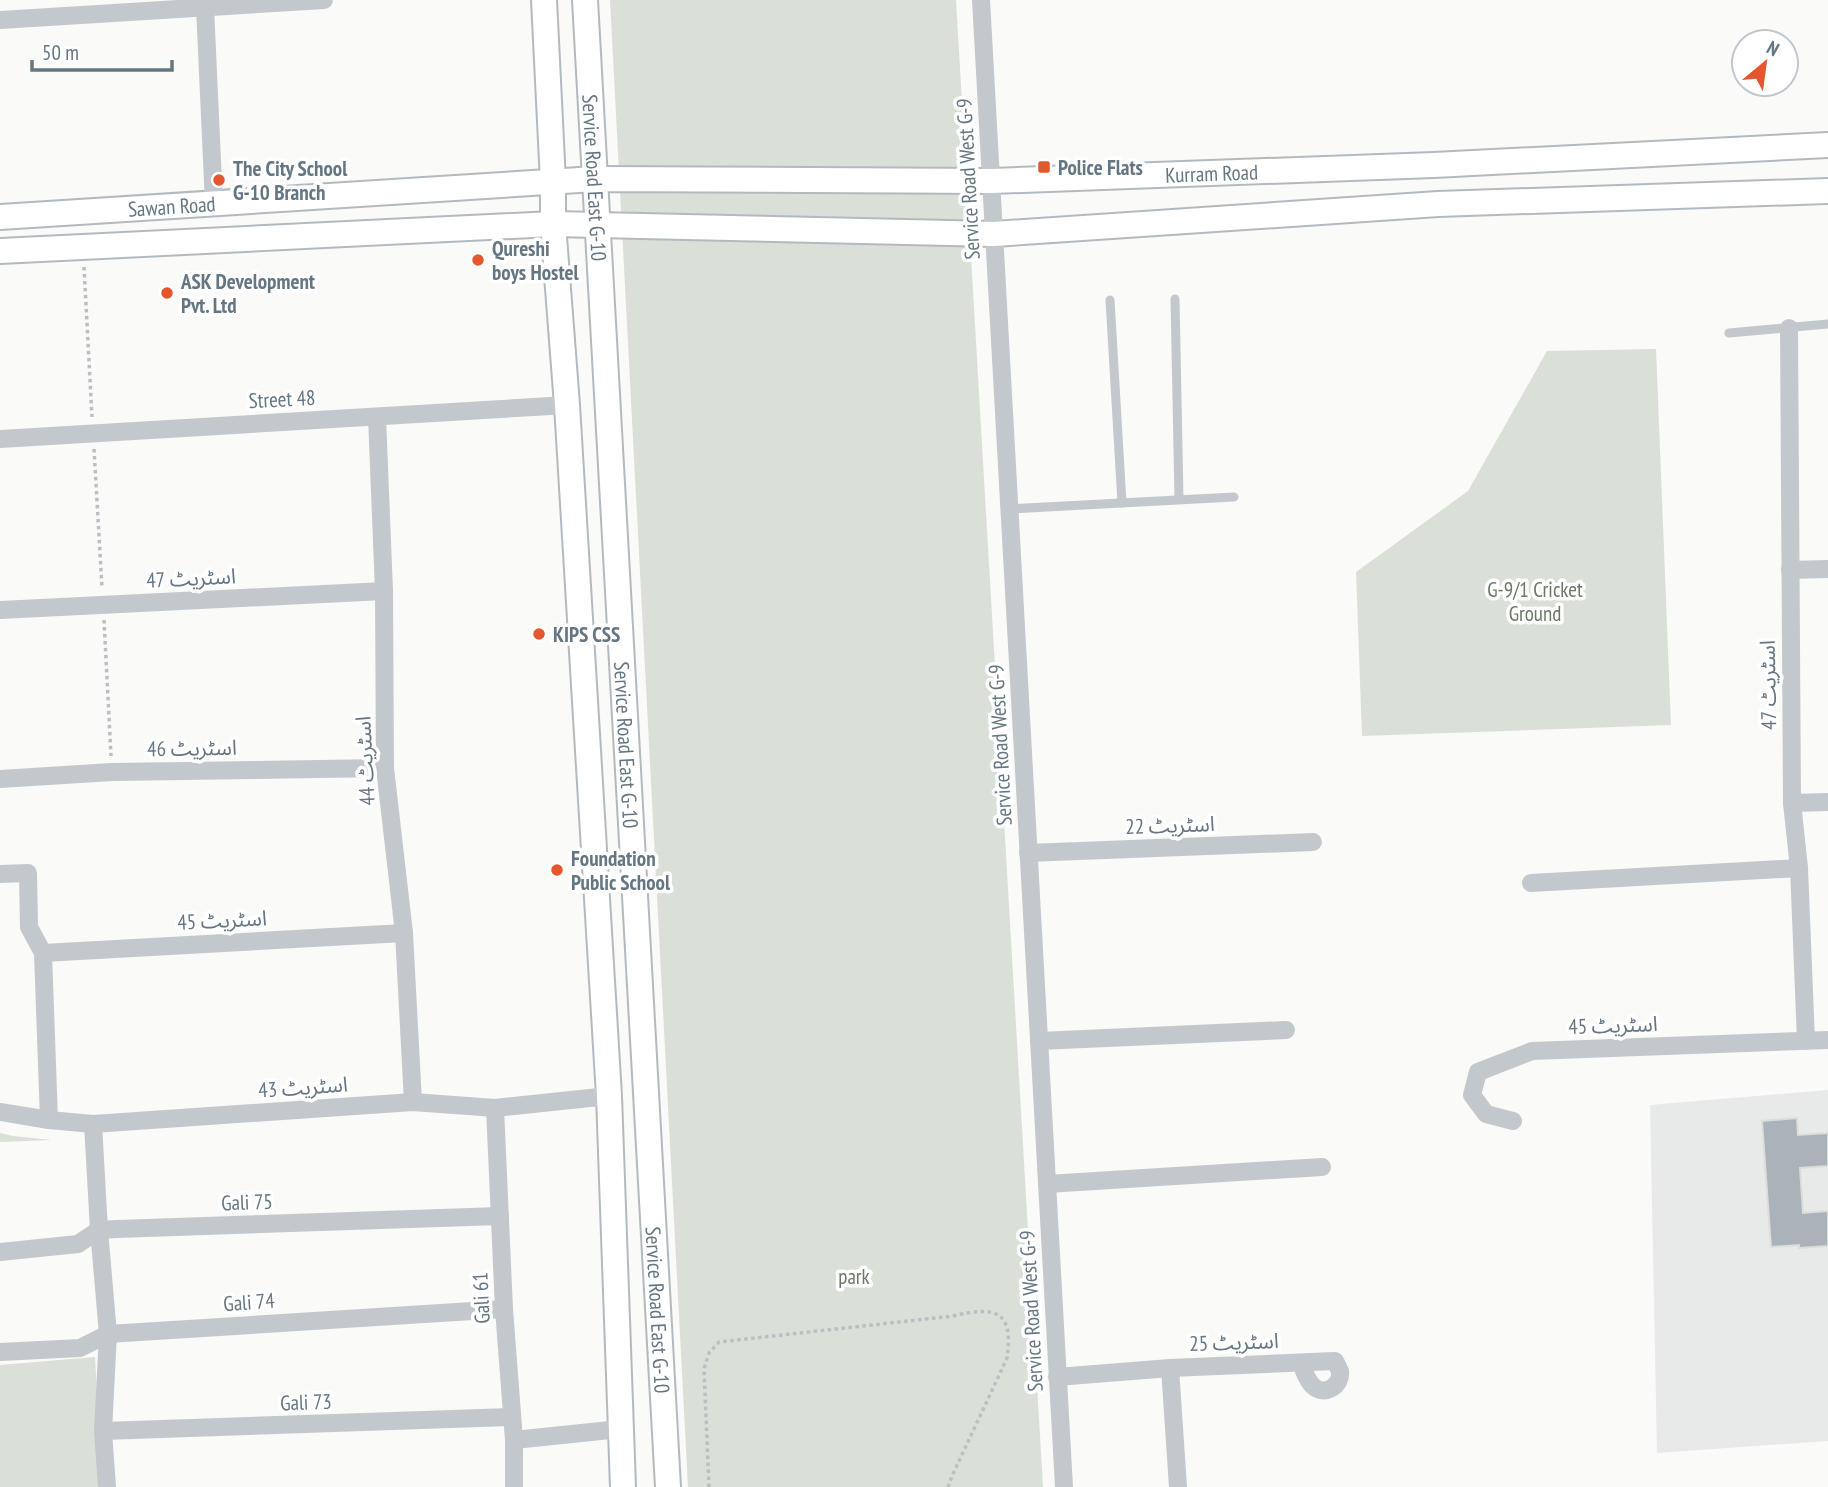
<svg xmlns="http://www.w3.org/2000/svg" width="1828" height="1487" font-family="'PT Sans Narrow','Noto Sans Arabic',sans-serif">
	<style>
		.built { fill: #e8e9e9 }
		.green { fill: #dadfd7 }
		.building { fill: #aab3b9; stroke: #dcdcda; stroke-width: 2 }
		.lines { fill: none; stroke-linecap: round; stroke-linejoin: round }
		.secondary-casing { stroke: #b3babf; stroke-width: 28 }
		.path { stroke: #bbbfc2; stroke-width: 3.5; stroke-dasharray: 3.5 3.5; stroke-linecap: butt }
		.lane { stroke: #c3c8cc; stroke-width: 9 }
		.street { stroke: #c3c8cc; stroke-width: 18 }
		.secondary { stroke: #fff; stroke-width: 24 }
		.poi-dot { fill: #e4572e; stroke: #fff; stroke-width: 2.5 }
		.labels { text-anchor: middle; dominant-baseline: central; stroke-width: 7; stroke-linejoin: round; paint-order: stroke }
		.poi-label { font-size: 21px; font-weight: bold; fill: #657683; stroke: #fff; text-anchor: start }
		.street-label { font-size: 21px; fill: #657683; stroke: #fff }
		.park-label { font-size: 21px; fill: #687a64; stroke: #fff }
	</style>
	<rect width="100%" height="100%" fill="#fafaf8"/>
	<polygon class="built" points="1828,1090 1828,1441 1657,1453 1650,1105"/>
	<g class="green">
		<polygon points="610,0 956,0 1043,1487 688,1487"/>
		<polygon points="1656,349 1671,725 1362,736 1356,572 1468,491 1547,351"/>
		<polygon points="0,1133 13,1136 52,1140 0,1142"/>
		<polygon points="95,1357 102,1487 0,1487 0,1365"/>
	</g>
	<polygon class="building" points="1797,1118 1798,1135 1828,1133 1828,1166 1800,1168 1803,1213 1828,1211 1828,1246 1799,1248 1799,1245 1771,1247 1762,1121"/>
	<g class="lines">
		<defs>
			<g id="secondary">
				<polyline points="544,0 553,182 553,224 567,405 609,1096 623,1487"/>
				<path id="s1" d="M585,0L668,1487"/>
				<path id="s2" d="M0,217L595,179L992,181L1434,165L1828,145"/>
				<polyline points="0,251 553,224 994,234 1438,204 1828,191"/>
			</g>
		</defs>
		<use href="#secondary" class="secondary-casing"/>
		<g class="path">
			<polyline points="84,267 92,417"/>
			<polyline points="94,449 102,588"/>
			<polyline points="104,620 111,756"/>
			<path d="M709,1487L704,1369L709,1353L719,1342L953,1316C995,1306 1014,1310 1007,1358L952,1476L948,1487"/>
		</g>
		<g class="lane">
			<polyline points="1175,299 1179,499"/>
			<polyline points="1110,300 1122,503"/>
			<polyline points="1729,333 1828,324"/>
			<polyline points="1009,509 1234,497"/>
		</g>
		<g class="street">
			<polyline points="981,0 1064,1487"/>
			<polyline points="205,7 214,204"/>
			<polyline points="0,20 324,0"/>
			<polyline points="1789,328 1792,803 1799,868 1806,1041"/>
			<polyline points="377,417 384,591 385,768 404,933 413,1102"/>
			<polyline points="0,439 567,405"/>
			<polyline points="1790,570 1828,569"/>
			<polyline points="0,610 384,591"/>
			<polyline points="0,779 112,772 385,768"/>
			<polyline points="1792,803 1828,802"/>
			<polyline points="1028,853 1313,842"/>
			<polyline points="0,874 28,873 29,927 43,953 49,1120"/>
			<polyline points="1531,883 1799,868"/>
			<polyline points="43,953 404,933"/>
			<polyline points="1039,1041 1286,1030"/>
			<polyline points="495,1108 504,1309 514,1440 514,1487"/>
			<polyline points="0,1112 49,1120 93,1124 413,1102 495,1108 609,1096"/>
			<polyline points="1513,1121 1486,1114 1472,1095 1478,1072 1532,1051 1828,1040"/>
			<polyline points="93,1124 99,1230 108,1334 103,1431 107,1487"/>
			<polyline points="1047,1184 1322,1167"/>
			<polyline points="0,1252 78,1244 99,1230 117,1229 500,1216"/>
			<polyline points="0,1352 80,1348 108,1334 504,1309"/>
			<polyline points="1170,1368 1178,1487"/>
			<path d="M1057,1377L1170,1368L1335,1361C1336,1362 1339,1370 1340,1371C1342,1386 1324,1397 1313,1386C1309,1382 1306,1376 1304,1371L1305,1364"/>
			<polyline points="103,1431 511,1417"/>
			<polyline points="514,1440 620,1429"/>
		</g>
		<use href="#secondary" class="secondary"/>
	</g>
	<g class="poi-dot">
		<rect x="1037" y="160" width="14" height="14" rx="3.5"/>
		<circle cx="219" cy="180" r="7"/>
		<circle cx="478" cy="260" r="7"/>
		<circle cx="167" cy="293" r="7"/>
		<circle cx="539" cy="634" r="7"/>
		<circle cx="557" cy="870" r="7"/>
	</g>
	<g class="labels">
		<g class="poi-label">
			<text x="1058" y="167">Police Flats</text>
			<text x="233" y="168">The City School<tspan x="233" dy="24">G-10 Branch</tspan></text>
			<text x="492" y="248">Qureshi<tspan x="492" dy="24">boys Hostel</tspan></text>
			<text x="181" y="281">ASK Development<tspan x="181" dy="24">Pvt. Ltd</tspan></text>
			<text x="553" y="634">KIPS CSS</text>
			<text x="571" y="858">Foundation<tspan x="571" dy="24">Public School</tspan></text>
		</g>
		<g class="street-label">
			<text stroke="none"><textPath href="#s2" startOffset="1213">Kurram Road</textPath></text>
			<text stroke="none"><textPath href="#s1" startOffset="178">Service Road East G-10</textPath></text>
			<text transform="translate(968 179) rotate(-93)">Service Road West G-9</text>
			<text stroke="none"><textPath href="#s2" startOffset="172">Sawan Road</textPath></text>
			<text transform="translate(282 399) rotate(-3)">Street 48</text>
			<text transform="translate(191 578) rotate(-3)">اسٹریٹ 47</text>
			<text transform="translate(1768 685) rotate(-91)">اسٹریٹ 47</text>
			<text stroke="none"><textPath href="#s1" startOffset="746">Service Road East G-10</textPath></text>
			<text transform="translate(1000 745) rotate(-93)">Service Road West G-9</text>
			<text transform="translate(192 748) rotate(-1)">اسٹریٹ 46</text>
			<text transform="translate(365 761) rotate(-93)">اسٹریٹ 44</text>
			<text transform="translate(1170 825) rotate(-2)">اسٹریٹ 22</text>
			<text transform="translate(222 920) rotate(-3)">اسٹریٹ 45</text>
			<text transform="translate(1613 1025) rotate(-2)">اسٹریٹ 45</text>
			<text transform="translate(303 1087) rotate(-4)">اسٹریٹ 43</text>
			<text transform="translate(247 1202) rotate(-2)">Gali 75</text>
			<text transform="translate(481 1298) rotate(-93)">Gali 61</text>
			<text transform="translate(249 1302) rotate(-4)">Gali 74</text>
			<text stroke="none"><textPath href="#s1" startOffset="1312">Service Road East G-10</textPath></text>
			<text transform="translate(1031 1311) rotate(-93)">Service Road West G-9</text>
			<text transform="translate(1234 1342) rotate(-2)">اسٹریٹ 25</text>
			<text transform="translate(306 1402) rotate(-2)">Gali 73</text>
		</g>
		<g class="park-label">
			<text x="1535" y="589">G-9/1 Cricket<tspan x="1535" dy="24">Ground</tspan></text>
			<text x="854" y="1276">park</text>
		</g>
	</g>
	<g transform="translate(1765 63) rotate(29)"><circle r="33" fill="#ffffff" stroke="#c1c8cd" stroke-width="2"/>
	<path d="M0-5L12 26L0 18L-12 26Z" fill="#e4572e"/>
	<text y="-10" font-size="19" font-weight="bold" text-anchor="middle" fill="#657683">N</text>
	</g>
	<path d="M32 60v10h140v-10" fill="none" stroke="#657683" stroke-width="3.5"/>
	<text x="42" y="60" font-size="21" fill="#657683" stroke="#ffffff" stroke-width="5" paint-order="stroke">50 m</text>
</svg>
